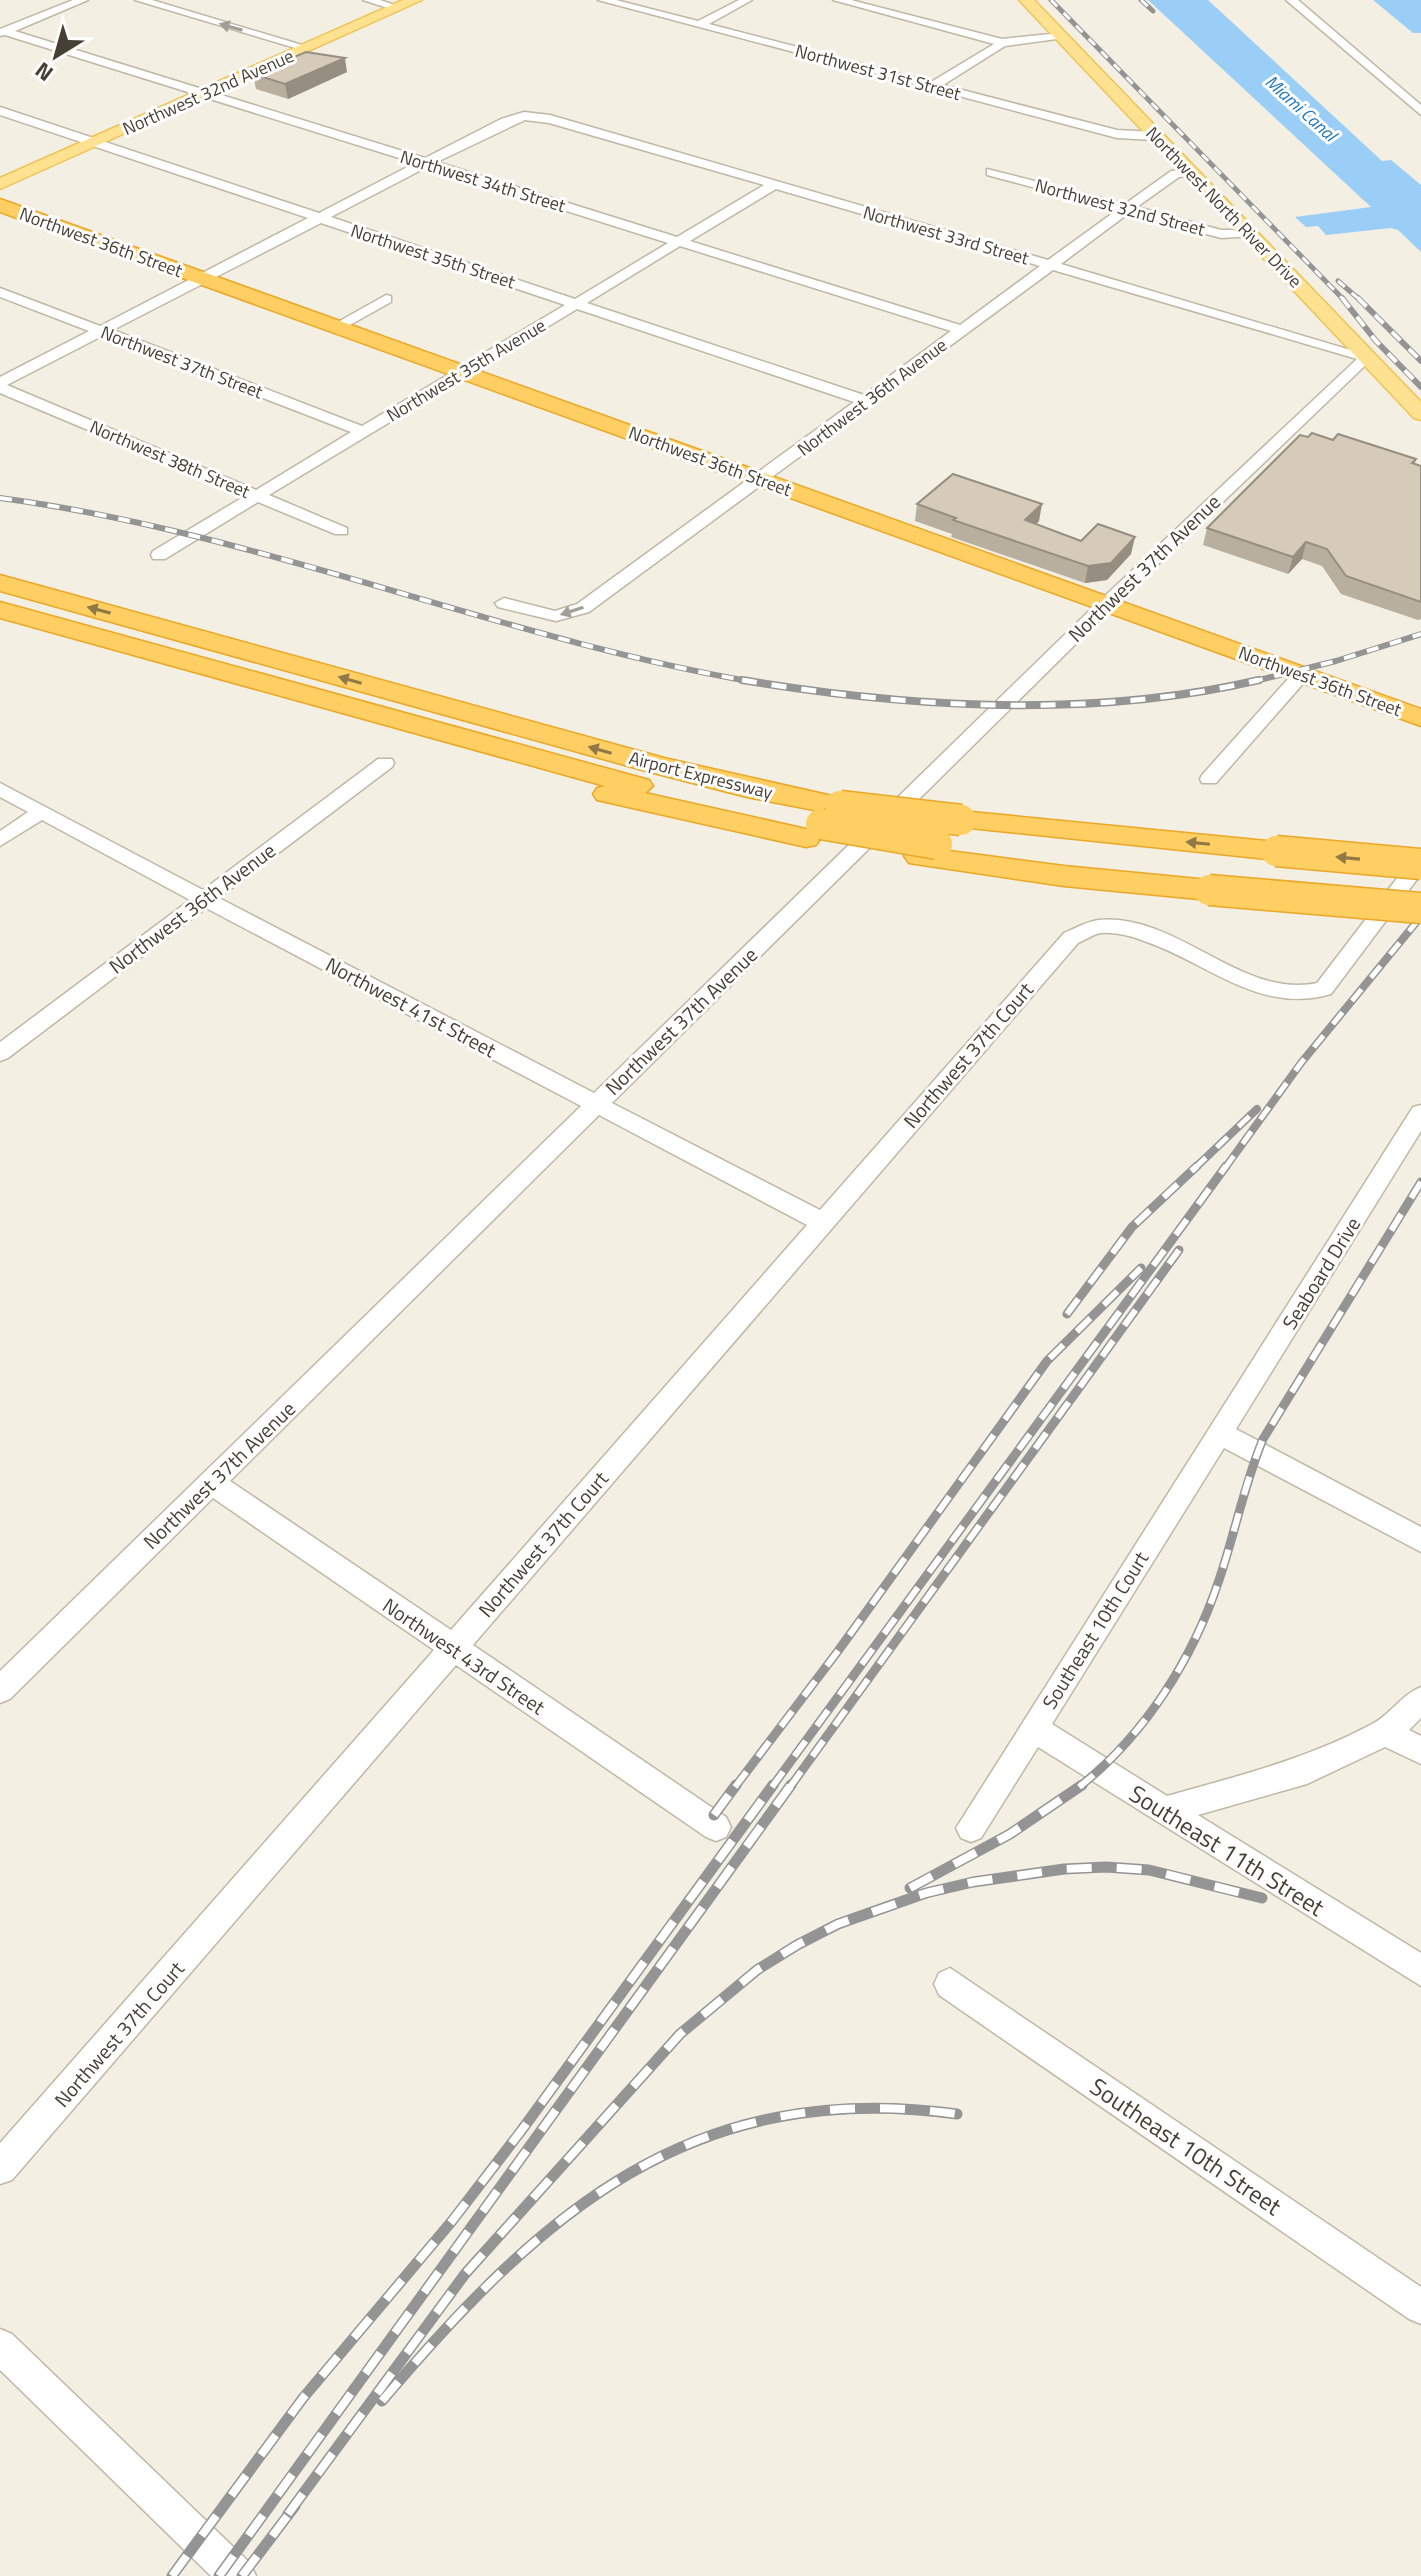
<svg xmlns="http://www.w3.org/2000/svg" width="1421" height="2576" font-family="'Titillium Web',sans-serif">
	<style>
		.water { fill: #9acef6 }
		.lines { fill: none; stroke-linecap: round; stroke-linejoin: round }
		.minor-casing { stroke: #c0b7a5; stroke-width: 3 }
		.major-casing { stroke: #eec457; stroke-width: 3 }
		.highway-casing { stroke: #eba726; stroke-width: 3 }
		.minor { fill: #fff; fill-rule: evenodd }
		.major { fill: #ffe291; fill-rule: evenodd }
		.highway { fill: #ffcf63; fill-rule: evenodd }
		.rail-far4-casing { stroke: #949494; stroke-width: 5 }
		.rail-far3-casing { stroke: #949494; stroke-width: 6 }
		.rail-far2-casing { stroke: #949494; stroke-width: 8 }
		.rail-far1-casing { stroke: #949494; stroke-width: 9 }
		.rail-casing { stroke: #949494; stroke-width: 11 }
		.rail-far4 { stroke: #fff; stroke-width: 3; stroke-dasharray: 9; stroke-linecap: butt }
		.rail-far3 { stroke: #fff; stroke-width: 4; stroke-dasharray: 12; stroke-linecap: butt }
		.rail-far2 { stroke: #fff; stroke-width: 5; stroke-dasharray: 15; stroke-linecap: butt }
		.rail-far1 { stroke: #fff; stroke-width: 6; stroke-dasharray: 19; stroke-linecap: butt }
		.rail { stroke: #fff; stroke-width: 8; stroke-dasharray: 25; stroke-linecap: butt }
		.highway-bridge-casing { stroke: #eba726; stroke-width: 33; stroke-linecap: butt }
		.highway-bridge { stroke: #ffcf63; stroke-width: 30 }
		.wall { fill: #b8af9e }
		.shaded-wall { fill: #968e81 }
		.building { fill: #d6cbb8; stroke: #968e81; stroke-width: 2 }
		.oneway { fill: #a29f99 }
		.oneway2 { fill: #907946 }
		.labels { text-anchor: middle; dominant-baseline: central; stroke-width: 6; stroke-linejoin: round; paint-order: stroke }
		.far-street-label { font-size: 18px; fill: #463f33; stroke: #fff }
		.far-water-label { font-size: 18px; font-style: italic; fill: #2377ba; stroke: #fff }
		.street-label { font-size: 20px; fill: #463f33; stroke: #fff }
		.near-street-label { font-size: 24px; fill: #463f33; stroke: #fff }
	</style>
	<rect width="100%" height="100%" fill="#f3efe3"/>
	<g class="water">
		<polygon points="1148,0 1208,0 1382,161 1391,160 1421,185 1421,252 1398,230 1391,228 1326,235 1318,226 1306,227 1295,217 1371,207"/>
		<polygon points="1373,0 1421,0 1421,33 1413,33"/>
	</g>
	<g class="lines">
		<defs>
			<g id="minor">
				<path d="M73,0H88L15,31L425,158L501,119L524,112L550,115L1048,260L1117,210L987,175V169L1125,204L1171,171L1195,169V175L1179,177L1137,207L1221,230H1254V236L1221,238L1129,213L1061,264L1374,357L1102,618L612,1103L820,1210L1064,933C1074,929 1087,921 1099,920C1178,913 1240,999 1317,983L1414,856L1421,854V874L1331,994C1259,1015 1209,963 1144,941C1131,936 1116,932 1101,933C1094,934 1085,940 1078,943L473,1645L726,1817L731,1827L726,1837L716,1841L706,1837L456,1665L12,2180L0,2184V2143L434,1650L213,1498L10,1699L0,1703V1671L581,1106L206,908L8,1058L0,1061V1042L190,900L42,820L0,846V831L28,812L0,797V783L203,890L378,759H392L394,763L392,767L219,898L594,1093L1090,610L1357,359L1053,270L589,612L556,621L498,607L495,603L504,598L555,611L577,604L854,402L577,309L269,495L347,528V534H335L258,502L165,559H153L151,555L153,551L245,496L0,393V377L89,331L0,297V288L100,326L308,218L0,115V107L319,213L415,163L5,35L0,36V29ZM525,120L549,123L764,185L677,237L437,162ZM427,167L668,243L575,299L331,217ZM776,189L1040,266L960,325L690,241ZM321,223L565,305L362,426L113,330ZM680,246L951,331L864,395L587,303ZM102,336L351,432L256,490L7,385ZM599,1115L807,1225L451,1630L230,1481Z"/>
				<polygon points="135,0 152,0 312,48 302,50"/>
				<polygon points="363,0 380,0 403,8 397,11"/>
				<polygon points="598,0 616,0 698,21 739,0 752,0 709,24 931,82 994,44 833,0 851,0 1002,39 1060,33 1066,36 1064,38 1005,46 943,85 1117,130 1155,132 1161,136 1155,140 1117,138"/>
				<polygon points="1286,0 1298,0 1421,105 1421,115"/>
				<polygon points="386,295 391,296 391,302 341,330 331,330 329,327"/>
				<polygon points="1302,669 1311,674 1308,678 1216,783 1202,783 1200,779 1202,775 1296,670"/>
				<path d="M1421,1105V1131L1236,1429L1421,1527V1552L1224,1448L1052,1724L1167,1796C1238,1776 1307,1759 1372,1724C1390,1715 1401,1695 1421,1687V1718L1409,1730L1421,1736V1764L1385,1747L1307,1784L1198,1815L1421,1953V1986L1038,1747L981,1838L971,1842L961,1838L956,1828L1413,1107Z"/>
				<polygon points="950,1968 1421,2287 1421,2324 1409,2319 939,1995 934,1984 939,1973"/>
				<polygon points="0,2329 12,2334 250,2563 256,2576 211,2576 0,2370"/>
			</g>
			<g id="major">
				<polygon points="403,0 422,0 0,189 0,178"/>
				<polygon points="1019,0 1034,0 1421,402 1421,420 1414,418"/>
			</g>
			<g id="highway">
				<polygon points="0,199 1421,709 1421,726 0,212"/>
				<polygon points="0,575 664,758 850,800 854,806 850,812 840,815 747,797 646,771 0,591"/>
				<polygon points="0,602 649,780 653,786 645,793 806,829 816,831 821,838 816,845 806,847 597,800 593,794 597,788 605,786 0,618"/>
				<polygon points="961,811 1276,842 1286,844 1291,851 1286,858 1276,860 951,826 947,820 951,814"/>
				<polygon points="919,847 1064,866 1209,880 1220,883 1224,890 1220,897 1209,900 1064,886 909,863 904,856 909,849"/>
			</g>
		</defs>
		<use href="#minor" class="minor-casing"/>
		<use href="#major" class="major-casing"/>
		<use href="#highway" class="highway-casing"/>
		<use href="#minor" class="minor"/>
		<use href="#major" class="major"/>
		<use href="#highway" class="highway"/>
		<defs>
			<g id="rail-far4">
				<polyline points="1051,0 1344,300"/>
				<polyline points="1141,0 1153,11"/>
				<polyline points="1338,281 1360,300"/>
			</g>
			<g id="rail-far3">
				<polyline points="1342,298 1376,341 1421,387"/>
				<polyline points="1358,298 1421,361"/>
				<path d="M0,498C257,532 498,638 754,682"/>
				<polyline points="1251,682 1336,661 1421,634"/>
			</g>
			<g id="rail-far2">
				<path d="M742,680C910,708 1092,719 1259,680"/>
				<polyline points="1195,1168 1257,1109"/>
				<polyline points="1225,1168 1301,1063 1419,919"/>
			</g>
			<g id="rail-far1">
				<polyline points="1067,1314 1132,1227 1197,1166"/>
				<polyline points="735,1787 838,1651 1047,1361 1141,1268"/>
				<polyline points="772,1787 1226,1166"/>
				<polyline points="790,1787 1179,1250"/>
				<path d="M1079,1787C1144,1736 1193,1659 1219,1580C1235,1533 1244,1485 1263,1439L1421,1182"/>
			</g>
			<g id="rail">
				<polyline points="714,1815 736,1785"/>
				<polyline points="910,1888 1010,1834 1082,1785"/>
				<path d="M382,2401C542,2212 692,2078 957,2114"/>
				<polyline points="288,2514 465,2274 680,2034 757,1970 797,1945 838,1924 926,1893 973,1882 1064,1869 1106,1867 1149,1870 1262,1898"/>
				<polyline points="172,2576 303,2398 452,2221 521,2131 773,1785"/>
				<polyline points="219,2576 791,1785"/>
				<polyline points="242,2576 295,2506"/>
			</g>
		</defs>
		<use href="#rail-far4" class="rail-far4-casing"/>
		<use href="#rail-far3" class="rail-far3-casing"/>
		<use href="#rail-far2" class="rail-far2-casing"/>
		<use href="#rail-far1" class="rail-far1-casing"/>
		<use href="#rail" class="rail-casing"/>
		<use href="#rail-far4" class="rail-far4"/>
		<use href="#rail-far3" class="rail-far3"/>
		<use href="#rail-far2" class="rail-far2"/>
		<use href="#rail-far1" class="rail-far1"/>
		<use href="#rail" class="rail"/>
		<defs>
			<g id="highway-bridge">
				<polyline points="840,806 961,820"/>
				<polyline points="821,824 937,844"/>
				<polyline points="1276,851 1421,864"/>
				<polyline points="1209,890 1421,908"/>
			</g>
		</defs>
		<use href="#highway-bridge" class="highway-bridge-casing"/>
		<use href="#highway-bridge" class="highway-bridge"/>
	</g>
	<g class="wall">
		<polygon points="347,72 288,99 256,89 253,74"/>
		<polygon points="1333,440 1416,459 1415,464 1421,466 1421,619 1418,620 1341,594 1322,566 1302,559 1288,574 1203,545 1207,528"/>
		<polygon points="917,504 1039,521 1036,525 1081,541 1131,554 1107,580 1085,583 951,537 952,534 915,521"/>
	</g>
	<g class="shaded-wall">
		<polygon points="345,58 347,72 288,99 285,84"/>
		<polygon points="1042,504 1039,521 1022,537 1025,520"/>
		<polygon points="1135,537 1131,554 1107,580 1085,583 1088,566"/>
		<polygon points="1306,542 1302,559 1288,574 1293,557"/>
	</g>
	<g class="building">
		<polygon points="306,52 345,58 285,84 253,74"/>
		<polygon points="1312,433 1333,440 1338,434 1416,459 1412,463 1421,466 1421,602 1346,576 1327,549 1306,542 1293,557 1207,528 1300,435 1308,437"/>
		<polygon points="953,474 1042,504 1025,520 1081,541 1098,524 1135,537 1111,563 1088,566 953,520 956,518 917,504"/>
	</g>
	<defs><path id="oneway-solid" d="M-6-.8H1V-3.2L6.5 0L1 3.2V.8H-6Z" transform="scale(2)"/></defs>
	<g class="oneway">
		<use href="#oneway-solid" transform="translate(231 27) rotate(-164)"/>
		<use href="#oneway-solid" transform="translate(572 611) rotate(162)"/>
	</g>
	<g class="oneway2">
		<use href="#oneway-solid" transform="translate(99 610) rotate(-165)"/>
		<use href="#oneway-solid" transform="translate(350 680) rotate(-164)"/>
		<use href="#oneway-solid" transform="translate(600 750) rotate(-164)"/>
		<use href="#oneway-solid" transform="translate(1198 843) rotate(-174)"/>
		<use href="#oneway-solid" transform="translate(1348 858) rotate(-175)"/>
	</g>
	<g class="labels">
		<g class="far-street-label">
			<text transform="translate(878 72) rotate(15)">Northwest 31st Street</text>
			<text transform="translate(208 92) rotate(-24)">Northwest 32nd Avenue</text>
			<text transform="translate(483 181) rotate(17)">Northwest 34th Street</text>
			<text transform="translate(1120 207) rotate(15)">Northwest 32nd Street</text>
			<text transform="translate(1224 207) rotate(46)">Northwest North River Drive</text>
			<text transform="translate(946 235) rotate(16)">Northwest 33rd Street</text>
			<text transform="translate(101 242) rotate(20)">Northwest 36th Street</text>
			<text transform="translate(433 256) rotate(18)">Northwest 35th Street</text>
			<text transform="translate(182 362) rotate(21)">Northwest 37th Street</text>
			<text transform="translate(466 370) rotate(-31)">Northwest 35th Avenue</text>
			<text transform="translate(872 397) rotate(-37)">Northwest 36th Avenue</text>
			<text transform="translate(170 459) rotate(23)">Northwest 38th Street</text>
			<text transform="translate(710 461) rotate(20)">Northwest 36th Street</text>
			<text transform="translate(1320 681) rotate(20)">Northwest 36th Street</text>
			<text transform="translate(701 775) rotate(14)">Airport Expressway</text>
		</g>
		<g class="far-water-label">
			<text transform="translate(1301 108) rotate(42)">Miami Canal</text>
		</g>
		<g class="street-label">
			<text transform="translate(1144 568) rotate(-44)">Northwest 37th Avenue</text>
			<text transform="translate(192 908) rotate(-37)">Northwest 36th Avenue</text>
			<text transform="translate(411 1007) rotate(28)">Northwest 41st Street</text>
			<text transform="translate(681 1021) rotate(-44)">Northwest 37th Avenue</text>
			<text transform="translate(968 1055) rotate(-49)">Northwest 37th Court</text>
			<text transform="translate(1321 1273) rotate(-58)">Seaboard Drive</text>
			<text transform="translate(219 1475) rotate(-44)">Northwest 37th Avenue</text>
			<text transform="translate(543 1544) rotate(-49)">Northwest 37th Court</text>
			<text transform="translate(1095 1630) rotate(-58)">Southeast 10th Court</text>
			<text transform="translate(464 1656) rotate(34)">Northwest 43rd Street</text>
			<text transform="translate(119 2034) rotate(-49)">Northwest 37th Court</text>
		</g>
		<g class="near-street-label">
			<text transform="translate(1227 1850) rotate(32)">Southeast 11th Street</text>
			<text transform="translate(1186 2146) rotate(34)">Southeast 10th Street</text>
		</g>
	</g>
	<g transform="translate(56 56) rotate(217)" stroke="#ffffff" stroke-width="6" paint-order="stroke">
	<path d="M0-6L14 30L0 20L-14 30Z" fill="#463f33"/>
	<text y="-12" font-size="22" font-weight="bold" text-anchor="middle" fill="#463f33">N</text>
	</g>
</svg>
